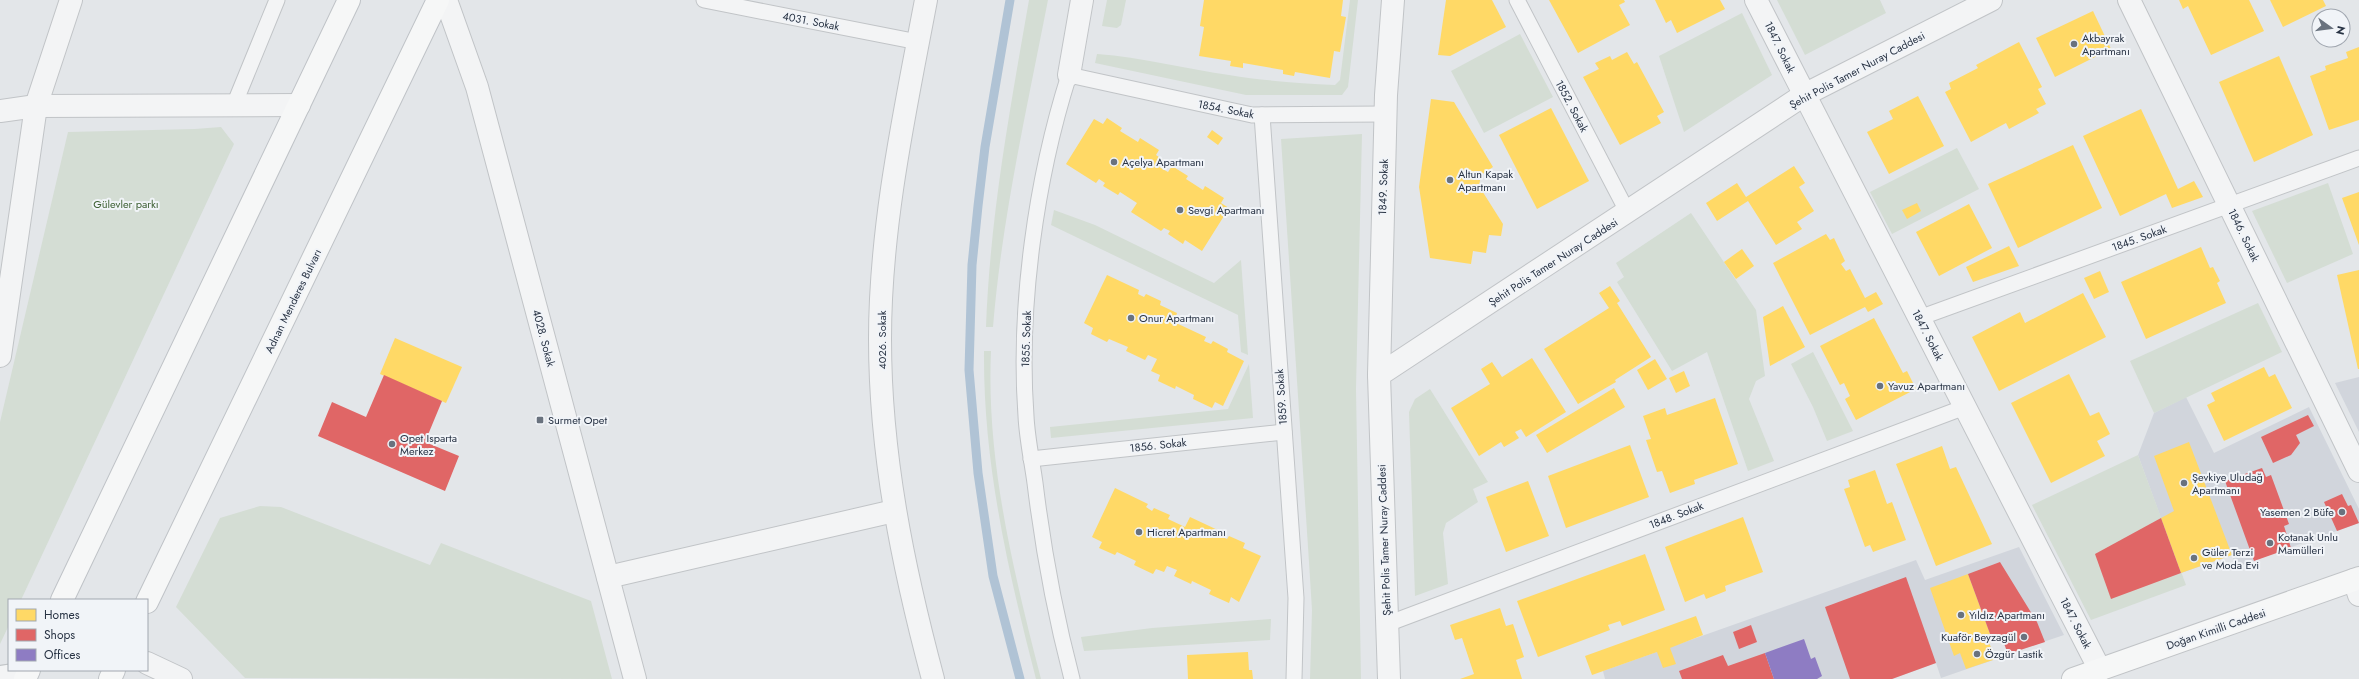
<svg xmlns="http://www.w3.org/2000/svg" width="2359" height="679" font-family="Jost,sans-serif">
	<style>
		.built { fill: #d1d5dc }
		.green { fill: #d4ddd4 }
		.homes { fill: #ffd966 }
		.shops { fill: #e06666 }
		.offices { fill: #8e7cc3 }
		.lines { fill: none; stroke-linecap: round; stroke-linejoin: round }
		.stream { stroke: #b0c3d5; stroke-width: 9 }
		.service-casing { stroke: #c1c4c7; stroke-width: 17 }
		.minor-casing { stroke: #c1c4c7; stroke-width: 24 }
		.tertiary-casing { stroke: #c1c4c7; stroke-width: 24 }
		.secondary-casing { stroke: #c1c4c7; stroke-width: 24 }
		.primary-casing { stroke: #bfc3c7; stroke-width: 24 }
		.service { stroke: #f3f4f5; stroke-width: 15 }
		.minor { stroke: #f3f4f5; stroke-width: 22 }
		.tertiary { stroke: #f3f4f5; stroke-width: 22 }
		.secondary { stroke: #f6f7f7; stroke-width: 22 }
		.primary { stroke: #f6f7f7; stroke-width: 22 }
		.poi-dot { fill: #69727e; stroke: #f1f4f8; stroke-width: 1.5 }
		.labels { text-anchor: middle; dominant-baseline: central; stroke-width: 4; stroke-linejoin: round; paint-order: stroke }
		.street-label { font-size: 11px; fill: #283344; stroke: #f1f4f8 }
		.poi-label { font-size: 11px; fill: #283344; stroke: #f1f4f8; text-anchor: start }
		.park-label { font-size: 11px; fill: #3e6034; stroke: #f1f4f8 }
	</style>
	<rect width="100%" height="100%" fill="#e3e6e9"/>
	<g class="built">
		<polygon points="2359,377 2359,432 2335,383"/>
		<polygon points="2186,397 2214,453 2309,407 2359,509 2359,523 2236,567 2232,555 2181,573 2138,455 2154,413"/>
		<polygon points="2019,547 2064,635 2008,654 2002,639 1989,643 1996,659 1941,678 1936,663 1892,679 1605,679 1603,671 1916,560 1925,580"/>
	</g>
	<g class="green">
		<path d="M1029,0H1048C1027,108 1002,217 993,327H986C990,216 1010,109 1029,0Z"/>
		<polygon points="1107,0 1126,0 1121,25 1117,28 1102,26"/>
		<path d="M1350,0H1358L1348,87L1342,95H1246L1095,63L1097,54C1142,57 1185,69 1229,75C1264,81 1300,83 1335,85L1340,80Z"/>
		<polygon points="1777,0 1880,0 1886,13 1805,55"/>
		<polygon points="1742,13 1772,75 1684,132 1659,56"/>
		<polygon points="1520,34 1553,97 1484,133 1451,71"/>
		<polygon points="221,127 234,144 21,600 9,600 9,625 0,644 0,422 68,132 195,129"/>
		<polygon points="1362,134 1356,389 1361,679 1310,679 1312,610 1309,562 1281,139"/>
		<polygon points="1957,148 1979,189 1892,234 1870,192"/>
		<polygon points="2328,183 2353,254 2287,283 2252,211"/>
		<polygon points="1054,210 1095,225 1214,283 1241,260 1248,355 1241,352 1238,315 1051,225"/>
		<polygon points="1691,213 1756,310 1765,376 1756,381 1749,399 1774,461 1748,471 1707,352 1672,371 1617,282 1624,277 1616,263"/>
		<polygon points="2258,303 2282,352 2154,413 2130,361"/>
		<path d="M984,351H991C986,462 1014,573 1041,679H1036C1008,571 983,463 984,351Z"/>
		<polygon points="1813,352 1853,431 1827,441 1813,407 1791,364"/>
		<polygon points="1249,364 1253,418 1051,438 1050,427 1228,409"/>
		<polygon points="1430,389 1488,482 1473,489 1478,502 1446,523 1443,533 1448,584 1415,596 1409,412 1415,399"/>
		<polygon points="2138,455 2186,585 2091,620 2032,505"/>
		<polygon points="260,506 281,507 430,565 441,543 591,601 612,679 245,678 176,607 220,518"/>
		<polygon points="1271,619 1270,640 1084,651 1081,637 1152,628"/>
	</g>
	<g class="homes">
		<polygon points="1204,0 1343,0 1341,16 1346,17 1340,52 1334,51 1330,78 1295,72 1294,76 1283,74 1283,70 1243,63 1243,68 1230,66 1231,61 1199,56 1204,27 1200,26"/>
		<polygon points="1446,0 1492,0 1506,27 1450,56 1438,55"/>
		<polygon points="1549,0 1624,0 1625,2 1619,5 1630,25 1578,53"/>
		<polygon points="1655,0 1720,0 1725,9 1677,33 1671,20 1666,23"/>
		<polygon points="2179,0 2249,0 2264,31 2211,55 2188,6 2183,9"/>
		<polygon points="2270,0 2323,0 2326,6 2283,27"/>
		<polygon points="2093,11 2111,49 2055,77 2036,38"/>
		<polygon points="2019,42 2042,87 2038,89 2046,104 2036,109 2039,113 2009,129 2006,123 1971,142 1945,92 1951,89 1949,83 1978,68 1976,65"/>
		<polygon points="2359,47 2359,120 2329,130 2310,76 2326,70 2325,66 2348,58 2346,52"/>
		<polygon points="1627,52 1634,64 1637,62 1664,112 1657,116 1661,123 1620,145 1583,77 1599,69 1595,63 1610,56 1612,60"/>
		<polygon points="2279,56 2313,135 2254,162 2219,82"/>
		<polygon points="1918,96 1944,146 1889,174 1867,132 1893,119 1889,111"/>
		<polygon points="1431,99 1454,102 1493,167 1481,175 1479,186 1503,224 1501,236 1489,235 1486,253 1473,251 1471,264 1430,258 1419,187"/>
		<polygon points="1551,108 1589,181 1537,209 1499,135"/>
		<polygon points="2141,109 2178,189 2194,181 2203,197 2172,208 2166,194 2120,216 2083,136"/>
		<polygon points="1107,118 1122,128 1120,131 1138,142 1140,138 1159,150 1156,155 1163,160 1159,167 1168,172 1172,166 1188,176 1186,179 1203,190 1205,186 1224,198 1221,203 1229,208 1202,251 1185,240 1183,244 1168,234 1170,231 1164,228 1161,231 1131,212 1137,203 1120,192 1118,195 1103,186 1105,183 1099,179 1096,183 1066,164 1094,119 1103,124"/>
		<polygon points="1212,130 1223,138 1218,145 1207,137"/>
		<polygon points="2073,145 2102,208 2018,248 1988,184"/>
		<polygon points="1794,166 1805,183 1799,187 1814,211 1797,222 1802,229 1776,245 1748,201 1717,221 1706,203 1737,183 1746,197"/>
		<polygon points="2359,192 2359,245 2342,198"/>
		<polygon points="1917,203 1921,211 1907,219 1902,210"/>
		<polygon points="1969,204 1992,248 1939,276 1916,232"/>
		<polygon points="1826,234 1830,240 1834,238 1845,261 1841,264 1846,271 1850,269 1865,298 1876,292 1883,304 1868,312 1865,307 1810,335 1773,263"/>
		<polygon points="2009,246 2019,266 1973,282 1966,267"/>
		<polygon points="2201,247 2210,268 2213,267 2220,281 2217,283 2226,303 2146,339 2121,282"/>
		<polygon points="1742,249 1754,266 1736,279 1724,262"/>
		<polygon points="2359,270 2359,369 2358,369 2337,275"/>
		<polygon points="2100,271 2109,292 2094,299 2084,278"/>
		<polygon points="1107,275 1139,290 1138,294 1144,297 1146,294 1161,301 1160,305 1177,313 1174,322 1206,337 1204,341 1211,344 1213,341 1228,349 1227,352 1244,361 1223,406 1215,402 1212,408 1193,399 1194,395 1176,386 1175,389 1158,381 1160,375 1151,371 1157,359 1148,355 1145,360 1126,351 1128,347 1109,339 1107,342 1091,334 1093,328 1084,323"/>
		<polygon points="1610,286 1620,301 1617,303 1651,357 1615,380 1616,382 1578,404 1544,349 1609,308 1599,293"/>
		<polygon points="2083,293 2106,337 1999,391 1972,337 2020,312 2025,323"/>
		<polygon points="1783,306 1805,347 1770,366 1763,317"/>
		<polygon points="1874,318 1903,373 1907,371 1916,389 1856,420 1845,399 1850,396 1844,383 1840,385 1820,346"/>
		<polygon points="395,338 462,367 446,403 380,374"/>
		<polygon points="1532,358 1566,412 1526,437 1521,429 1515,432 1519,438 1504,447 1501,442 1479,456 1451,408 1490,384 1481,369 1492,362 1502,377"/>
		<polygon points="1655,359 1667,379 1648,390 1637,370"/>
		<polygon points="2264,367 2269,377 2275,374 2292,408 2224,441 2207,405 2215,401 2211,393"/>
		<polygon points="1684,371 1690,386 1676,393 1669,378"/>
		<polygon points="2069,374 2090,416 2099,412 2110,434 2097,441 2105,456 2051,483 2011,403"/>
		<polygon points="1614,388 1625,407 1547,453 1536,435"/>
		<polygon points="1715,398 1738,464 1694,480 1695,484 1670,493 1662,471 1657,472 1646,440 1651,439 1643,416 1665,408 1667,415"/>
		<polygon points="2189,442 2232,555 2181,573 2161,518 2174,511 2154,456"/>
		<polygon points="1630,445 1649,497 1566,528 1548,476"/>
		<polygon points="1942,446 1950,469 1956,467 1992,544 1936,566 1896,464"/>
		<polygon points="1875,470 1887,504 1892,502 1906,540 1873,552 1870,545 1865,547 1844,489 1850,487 1848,480"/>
		<polygon points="1528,481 1549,536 1506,552 1486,497"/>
		<polygon points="1115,488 1148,504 1146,507 1152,511 1154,508 1170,515 1168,519 1185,527 1190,517 1222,532 1220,536 1227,539 1229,536 1245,543 1243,548 1261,556 1239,602 1231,597 1229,603 1209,594 1211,590 1192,581 1191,584 1174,576 1177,570 1167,566 1164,572 1156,569 1153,574 1134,565 1136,561 1117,552 1115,555 1099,548 1102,542 1092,537"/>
		<polygon points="1743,517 1763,572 1725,586 1726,591 1706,599 1704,594 1685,602 1665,547"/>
		<polygon points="1645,554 1665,610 1622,626 1620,621 1608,625 1610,630 1538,657 1517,601"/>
		<polygon points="1968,574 1993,642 1989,643 1996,659 1966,669 1960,653 1954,656 1930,588"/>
		<polygon points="1500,608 1506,626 1513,624 1524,657 1516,660 1522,679 1460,679 1474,674 1462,638 1455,640 1450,625"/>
		<polygon points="1696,616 1703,635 1670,648 1676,664 1663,668 1657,652 1592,675 1585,656"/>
		<polygon points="1248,652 1249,670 1252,670 1253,679 1188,679 1187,655"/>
	</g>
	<g class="shops">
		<polygon points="384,375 442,401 425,442 459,456 445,491 318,436 332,402 366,417"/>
		<polygon points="2308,415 2314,426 2296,435 2300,443 2291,455 2273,463 2261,437"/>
		<polygon points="2262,468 2266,477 2271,475 2289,524 2284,526 2291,548 2254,561 2225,481"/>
		<polygon points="2342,494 2348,506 2351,505 2359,523 2337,531 2324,502"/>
		<polygon points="2161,518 2181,573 2111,599 2095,554"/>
		<polygon points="2000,562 2037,622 2045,642 2008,654 2002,638 1993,642 1968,574"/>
		<polygon points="1906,577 1936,663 1892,679 1850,679 1825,607"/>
		<polygon points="1751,625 1757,642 1739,649 1733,632"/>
		<polygon points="1765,653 1774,679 1682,679 1679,671 1723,655 1728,666"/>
	</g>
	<polygon class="offices" points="1804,639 1811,659 1815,657 1822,676 1817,679 1774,679 1765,653"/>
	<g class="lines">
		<polyline class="stream" points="1010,0 985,147 978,206 972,265 969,370 978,473 993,576 1020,679"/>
		<defs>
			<g id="service">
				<polyline points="704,0 918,42"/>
				<polyline points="1517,0 1628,213"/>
				<polyline points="234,105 277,0"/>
				<polyline points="1262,115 1296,598 1294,679"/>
				<polyline points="1919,318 2359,158"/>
				<polyline points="1031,459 1284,432"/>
				<polyline points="1387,624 1965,407"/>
				<path d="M1072,679C1055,614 1043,549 1035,483C1032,461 1027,438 1026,416C1018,307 1036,179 1069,75L1252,115L1385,114"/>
			</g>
			<g id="minor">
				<path d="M926,0C905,111 880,225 880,339C880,455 903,567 933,679"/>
				<polyline points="1756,0 2100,670"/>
				<polyline points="2129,0 2359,471"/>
				<polyline points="1069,75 1082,0"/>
				<polyline points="0,111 36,106 299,105"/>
				<polyline points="0,356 36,106 71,0"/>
				<polyline points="1379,375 1386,95 1393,0"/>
				<polyline points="608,577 894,511"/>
				<polyline points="2354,580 2359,595"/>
				<polyline points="147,663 181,679"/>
				<polyline points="0,677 27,673"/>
				<polyline points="1389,679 1379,375 1804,95 1991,0"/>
			</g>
			<polyline id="tertiary" points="446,0 477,87 635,679"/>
			<polyline id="secondary" points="2073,679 2359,578"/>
			<g id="primary">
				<polyline points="62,600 349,0"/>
				<polyline points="147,602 438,0"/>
				<polyline points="25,679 29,670"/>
				<polyline points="110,679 114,670"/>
			</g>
		</defs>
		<use href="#service" class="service-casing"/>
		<use href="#minor" class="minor-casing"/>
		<use href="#tertiary" class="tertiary-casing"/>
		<use href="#secondary" class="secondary-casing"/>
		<use href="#primary" class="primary-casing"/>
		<use href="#service" class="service"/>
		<use href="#minor" class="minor"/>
		<use href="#tertiary" class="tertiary"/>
		<use href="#secondary" class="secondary"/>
		<use href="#primary" class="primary"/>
	</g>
	<g class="poi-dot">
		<circle cx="2074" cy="44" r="4"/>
		<circle cx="1114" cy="162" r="4"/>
		<circle cx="1450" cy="180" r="4"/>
		<circle cx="1180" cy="210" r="4"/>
		<circle cx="1131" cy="318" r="4"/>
		<circle cx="1880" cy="386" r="4"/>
		<rect x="536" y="416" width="8" height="8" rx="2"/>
		<circle cx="392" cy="444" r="4"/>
		<circle cx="2184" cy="483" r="4"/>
		<circle cx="2342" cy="512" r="4"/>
		<circle cx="1139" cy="532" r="4"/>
		<circle cx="2270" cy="543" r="4"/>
		<circle cx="2194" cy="558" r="4"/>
		<circle cx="1961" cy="615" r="4"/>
		<circle cx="2024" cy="637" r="4"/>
		<circle cx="1977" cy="654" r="4"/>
	</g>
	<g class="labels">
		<g class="street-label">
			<text transform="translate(811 21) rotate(11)">4031. Sokak</text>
			<text transform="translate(1780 47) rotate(64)">1847. Sokak</text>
			<text transform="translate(1857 70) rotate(-28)">Şehit Polis Tamer Nuray Caddesi</text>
			<text transform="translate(1572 106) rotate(62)">1852. Sokak</text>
			<text transform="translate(1226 109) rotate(11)">1854. Sokak</text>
			<text transform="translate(1383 187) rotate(-88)">1849. Sokak</text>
			<text transform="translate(2244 235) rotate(64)">1846. Sokak</text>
			<text transform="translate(2139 238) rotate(-20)">1845. Sokak</text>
			<text transform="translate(1553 262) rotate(-33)">Şehit Polis Tamer Nuray Caddesi</text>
			<text transform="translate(293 301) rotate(-64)">Adnan Menderes Bulvarı</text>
			<text transform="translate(1928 335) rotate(63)">1847. Sokak</text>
			<text transform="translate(544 338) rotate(75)">4028. Sokak</text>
			<text transform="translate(1026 339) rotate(-88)">1855. Sokak</text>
			<text transform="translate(882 340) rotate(-90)">4026. Sokak</text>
			<text transform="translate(1281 397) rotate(-94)">1859. Sokak</text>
			<text transform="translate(1158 445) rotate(-6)">1856. Sokak</text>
			<text transform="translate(1676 515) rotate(-21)">1848. Sokak</text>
			<text transform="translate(1384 540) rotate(-92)">Şehit Polis Tamer Nuray Caddesi</text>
			<text transform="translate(2076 623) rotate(63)">1847. Sokak</text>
			<text transform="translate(2216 629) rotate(-19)">Doğan Kimilli Caddesi</text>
		</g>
		<g class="poi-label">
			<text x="2082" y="38">Akbayrak<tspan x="2082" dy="13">Apartmanı</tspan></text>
			<text x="1122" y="162">Açelya Apartmanı</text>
			<text x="1458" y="174">Altun Kapak<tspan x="1458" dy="13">Apartmanı</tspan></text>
			<text x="1188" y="210">Sevgi Apartmanı</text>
			<text x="1139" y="318">Onur Apartmanı</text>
			<text x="1888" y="386">Yavuz Apartmanı</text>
			<text x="548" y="420">Surmet Opet</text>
			<text x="400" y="438">Opet Isparta<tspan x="400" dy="13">Merkez</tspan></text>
			<text x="2192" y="477">Şevkiye Uludağ<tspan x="2192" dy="13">Apartmanı</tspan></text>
			<text x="2334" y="512" text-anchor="end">Yasemen 2 Büfe</text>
			<text x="1147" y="532">Hicret Apartmanı</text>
			<text x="2278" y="537">Kotanak Unlu<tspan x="2278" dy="13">Mamülleri</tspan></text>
			<text x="2202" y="552">Güler Terzi<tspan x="2202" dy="13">ve Moda Evi</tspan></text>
			<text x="1969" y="615">Yıldız Apartmanı</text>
			<text x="2016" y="637" text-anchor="end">Kuaför Beyzagül</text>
			<text x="1985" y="654">Özgür Lastik</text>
		</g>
		<g class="park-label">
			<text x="126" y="204">Gülevler parkı</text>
		</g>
	</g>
	<rect x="8" y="599" width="140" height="72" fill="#f1f4f8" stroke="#a1a7b0"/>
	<rect x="16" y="609" width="20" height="12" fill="#ffd966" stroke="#a1a7b0"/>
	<text x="44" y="619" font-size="12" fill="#283344">Homes</text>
	<rect x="16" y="629" width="20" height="12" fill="#e06666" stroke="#a1a7b0"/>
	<text x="44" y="639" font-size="12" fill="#283344">Shops</text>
	<rect x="16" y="649" width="20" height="12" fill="#8e7cc3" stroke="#a1a7b0"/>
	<text x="44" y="659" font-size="12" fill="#283344">Offices</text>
	<g transform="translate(2331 28) rotate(104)"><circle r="19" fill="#f1f4f8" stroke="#a1a7b0"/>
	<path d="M0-3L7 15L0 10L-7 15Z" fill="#69727e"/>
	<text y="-6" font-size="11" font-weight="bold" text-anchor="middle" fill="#283344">N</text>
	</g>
</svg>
